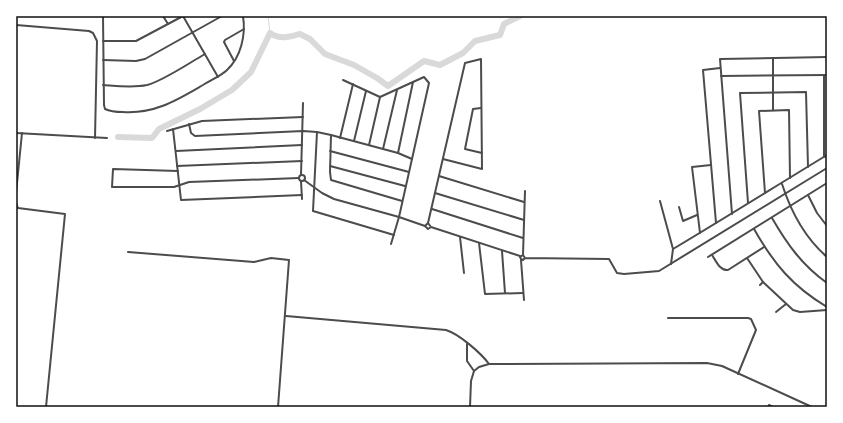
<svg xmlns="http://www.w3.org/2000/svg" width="843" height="423" font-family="'Varela Round',sans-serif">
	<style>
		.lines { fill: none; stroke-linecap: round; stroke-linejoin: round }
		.stream { stroke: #d9d9d9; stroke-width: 1 }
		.river { stroke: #d9d9d9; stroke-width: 6 }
		.minor { stroke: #4c4c4c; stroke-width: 2 }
		.neatline { fill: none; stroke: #111; stroke-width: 1.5 }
	</style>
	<rect width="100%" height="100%" fill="#fff"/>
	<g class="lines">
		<polyline class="stream" points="268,16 270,33"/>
		<path class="river" d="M118,137L152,138L159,129L200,109L232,90L251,72L270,33C280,40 289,37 300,34L310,39L325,54L354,65L377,78L388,86L424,61L440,65L463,53L475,41L500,35L504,24L520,16"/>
		<g class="minor">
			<path d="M103,16L104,105L105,109C111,112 117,112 123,112C155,114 177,100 203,85C211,80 221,76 227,70C241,57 246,35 243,16"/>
			<polyline points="163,16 168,24"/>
			<polyline points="183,16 218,77"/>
			<polyline points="16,25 89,31 93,33 97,41 95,138"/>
			<polyline points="103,41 136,41 183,16"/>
			<polyline points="773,59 773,110"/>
			<polyline points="103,60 136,61 145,59 222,16"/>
			<polyline points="234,61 224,42 225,40 244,29"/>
			<polyline points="721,76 827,75"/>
			<polyline points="824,76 824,157"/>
			<polyline points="343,80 380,97 424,77 429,83 399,217 391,244"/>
			<path d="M103,85C117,86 133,88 147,85C163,81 189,63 205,54"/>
			<polyline points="481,108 473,109 465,149 482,153"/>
			<polyline points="189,124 191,133 195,136 303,131 317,132 331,135 398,153 412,159"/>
			<polyline points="173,129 181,200 302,195"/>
			<polyline points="167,131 202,121 303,117"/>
			<polyline points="317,132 313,211 394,235"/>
			<polyline points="16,133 107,138"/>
			<polyline points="331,135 330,172 331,180 402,201"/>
			<polyline points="340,138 353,84"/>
			<polyline points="354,141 366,91"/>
			<polyline points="369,145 380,97"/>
			<polyline points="383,149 397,90"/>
			<polyline points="176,151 302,145"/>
			<polyline points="330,151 409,172"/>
			<polyline points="398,153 413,82"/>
			<polyline points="177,166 302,161"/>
			<polyline points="330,166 405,186"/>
			<polyline points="178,171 113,169 112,187 174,187 189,182 299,178"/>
			<polyline points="301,175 303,103"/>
			<circle cx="302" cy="178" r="3"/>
			<polyline points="439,176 524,202"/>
			<polyline points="304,180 322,193 334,199 399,217 425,226"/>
			<polyline points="301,181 302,199"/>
			<path d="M782,184C791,212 804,237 827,257"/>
			<polyline points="16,193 22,133"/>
			<polyline points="435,193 524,220"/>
			<polyline points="765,193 759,111 789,110 790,178"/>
			<polyline points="808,195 817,213 827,226"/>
			<polyline points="660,201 673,249 671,264"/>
			<polyline points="16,203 18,208 65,214 46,407"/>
			<polyline points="748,203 740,93 806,92 808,167"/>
			<polyline points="679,207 683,221 697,215"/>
			<polyline points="432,209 523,238"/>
			<polyline points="732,214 720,59 827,57"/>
			<path d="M772,218C787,244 802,265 827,283"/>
			<polyline points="428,223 465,63 481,59 482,169 443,159"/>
			<polyline points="716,223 703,70 720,68"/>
			<polyline points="431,227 428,229 425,226 428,223 431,227 520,256"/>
			<path d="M754,229C774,264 792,286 827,307"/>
			<polyline points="700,233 692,167 711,165"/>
			<polyline points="460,237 464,273"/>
			<polyline points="479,243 485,294 523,293"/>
			<path d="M673,249C725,218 776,186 827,155"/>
			<polyline points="502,251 505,293"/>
			<polyline points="128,252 254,262 271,258 289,260 278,407"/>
			<polyline points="523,255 525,191"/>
			<path d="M712,255C716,261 720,271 728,270L764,247"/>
			<polyline points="708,257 827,183"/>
			<polyline points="525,258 523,255 520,257 521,259 523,260 525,258 609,259 617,273 624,274 659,271 827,168"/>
			<polyline points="747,258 763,282 793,310 800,312 827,310"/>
			<polyline points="521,260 524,300"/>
			<polyline points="760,285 763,282"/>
			<polyline points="776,312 786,304"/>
			<path d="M286,316L446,330C459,334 481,353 489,364"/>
			<polyline points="668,318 748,318 751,319 756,330 738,374"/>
			<polyline points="467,344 467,361 474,371"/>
			<polyline points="474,371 479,367 489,364 707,363 722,366 812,407"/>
			<polyline points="470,407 471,381 474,371"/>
			<polyline points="768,407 769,405 773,407"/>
		</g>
	</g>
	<rect width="843" height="423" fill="none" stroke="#ffffff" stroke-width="34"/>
	<rect x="17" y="17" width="809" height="389" class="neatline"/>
</svg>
